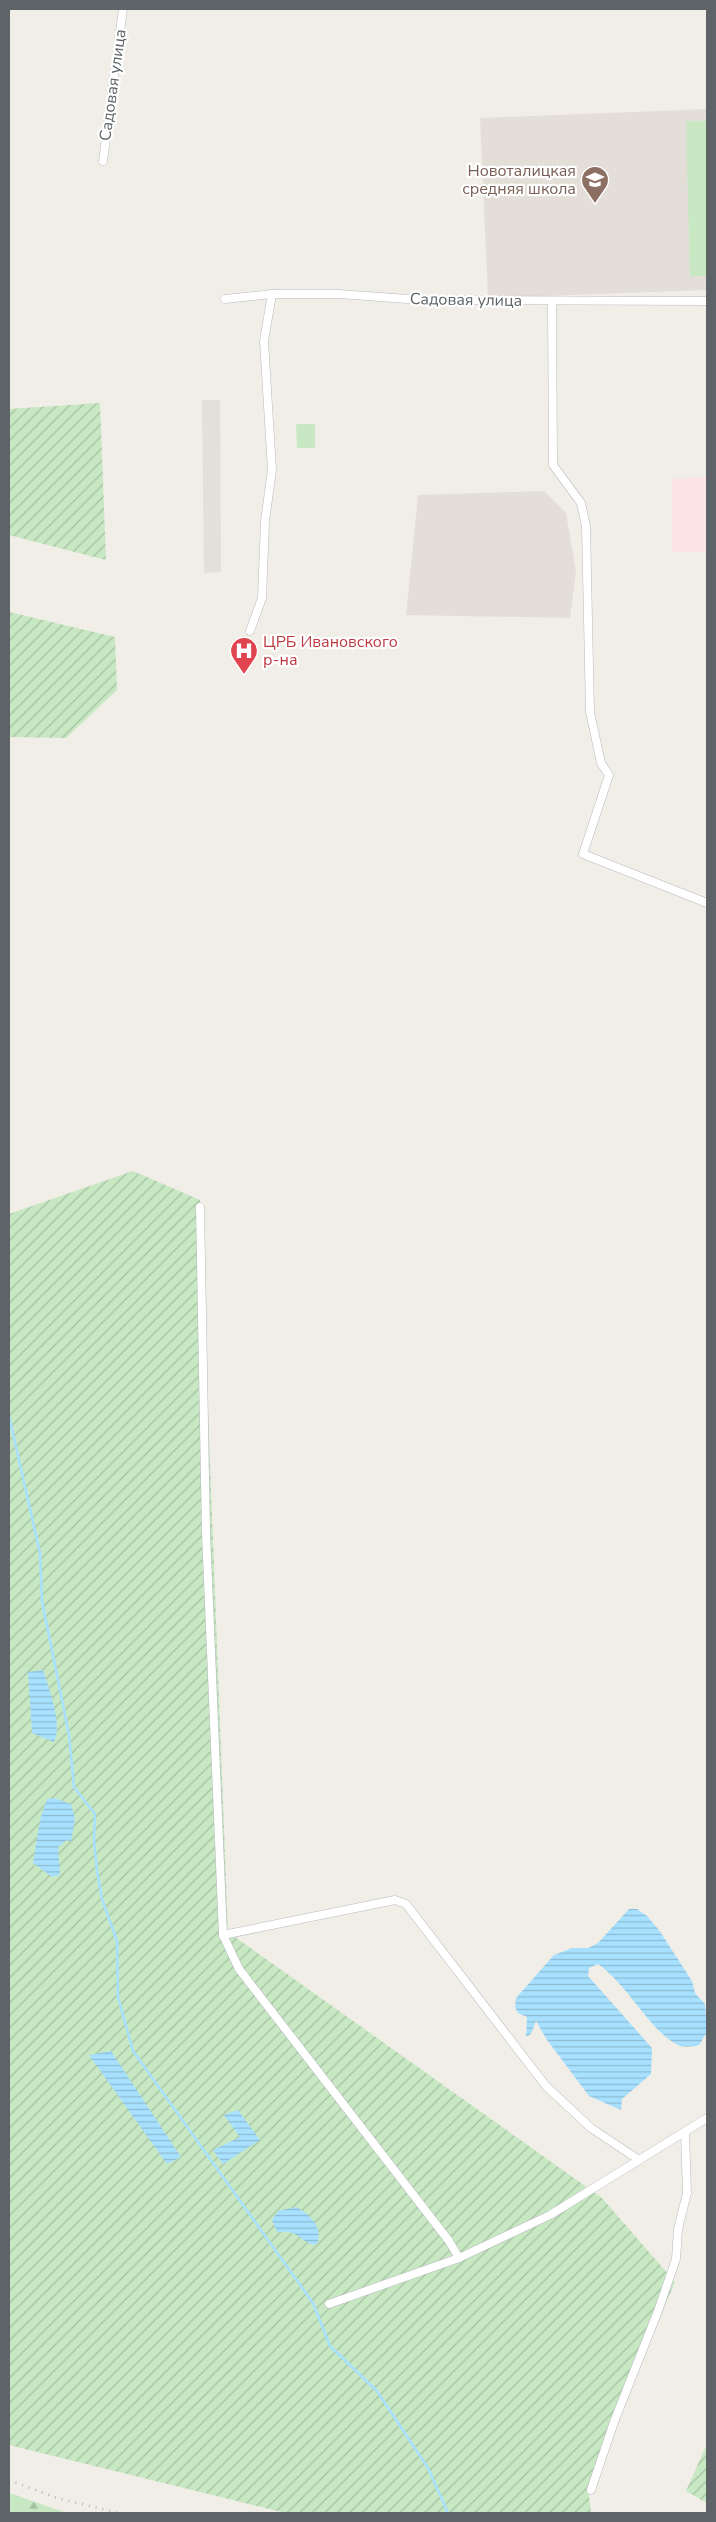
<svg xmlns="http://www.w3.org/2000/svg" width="716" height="2522" font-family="'Nunito Sans',sans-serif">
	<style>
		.industrial { fill: #e2e0db }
		.education { fill: #e3dfd8 }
		.medical { fill: #fce4e4 }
		.forest { fill: url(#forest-firs) }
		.park { fill: #c7e8c3 }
		.garden { fill: url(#garden-furrows) }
		.water { fill: url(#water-rules) }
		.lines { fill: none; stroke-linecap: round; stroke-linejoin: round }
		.stream { stroke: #a8e1ff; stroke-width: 2.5 }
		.street-casing { stroke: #b7babd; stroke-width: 9 }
		.street { stroke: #fff; stroke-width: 8 }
		.rail { stroke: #b5b6b7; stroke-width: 2.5; stroke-dasharray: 1 6; stroke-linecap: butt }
		.labels { text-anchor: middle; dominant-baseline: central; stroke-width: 4.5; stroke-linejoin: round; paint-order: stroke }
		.street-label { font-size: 16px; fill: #5e6367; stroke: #fff }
		.education-label { font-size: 16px; fill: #785e54; stroke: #fff; text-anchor: end }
		.health-label { font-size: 16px; fill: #be3a42; stroke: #fff; text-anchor: start }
	</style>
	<defs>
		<pattern id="forest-firs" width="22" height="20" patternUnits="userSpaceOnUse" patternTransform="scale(1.25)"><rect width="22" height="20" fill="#c7e8c3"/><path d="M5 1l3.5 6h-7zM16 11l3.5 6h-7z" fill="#a5c0a2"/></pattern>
		<pattern id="garden-furrows" width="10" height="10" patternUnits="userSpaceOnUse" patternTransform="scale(1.25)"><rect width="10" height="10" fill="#c7e8c3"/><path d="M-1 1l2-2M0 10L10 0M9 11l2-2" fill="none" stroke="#a5c0a2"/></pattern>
		<pattern id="water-rules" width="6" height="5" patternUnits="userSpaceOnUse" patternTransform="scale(1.25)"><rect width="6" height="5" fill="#a8e1ff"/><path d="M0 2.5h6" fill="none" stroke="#8cbad2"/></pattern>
	</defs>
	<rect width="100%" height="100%" fill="#f1eee7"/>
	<polygon class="industrial" points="220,400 221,572 204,573 202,400"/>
	<g class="education">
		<polygon points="707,109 707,290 488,298 480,118"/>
		<polygon points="544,491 566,513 576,571 570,618 406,615 418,495"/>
	</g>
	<polygon class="medical" points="707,477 707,552 672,552 672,479"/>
	<polygon class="forest" points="9,2493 67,2513 9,2513"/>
	<g class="park">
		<polygon points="686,121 707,121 707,276 690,276"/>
		<polygon points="296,424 315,424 315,448 297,448"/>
	</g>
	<g class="garden">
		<polygon points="100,403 106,560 9,535 9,409"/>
		<polygon points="9,612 115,637 117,690 66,738 9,737"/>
		<polygon points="133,1171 200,1200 228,1932 602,2198 675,2282 588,2489 591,2513 286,2513 9,2445 9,1214"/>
		<polygon points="707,2444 707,2503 686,2491"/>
	</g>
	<g class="water">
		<path d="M43,1670C49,1688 63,1725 54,1742L32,1733L28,1672Z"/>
		<polygon points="54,1798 71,1804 75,1819 71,1842 67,1840 58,1847 60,1875 52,1877 33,1863 40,1820 47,1799"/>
		<path d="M629,1909H637L647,1916L659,1930L692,1981L695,1993L705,2004L707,2032L699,2045C691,2047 683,2048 676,2044C649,2029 627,1984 598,1964L589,1968L588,1976L652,2048L651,2074L622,2099L621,2110L589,2096L547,2040L536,2021L531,2034L526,2037L527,2017L518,2013L515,2007L516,1998L554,1955L572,1948H588L598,1943Z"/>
		<polygon points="111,2051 181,2157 167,2164 89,2055"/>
		<polygon points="238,2110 260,2140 223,2164 213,2150 240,2137 224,2115"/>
		<path d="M296,2207C310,2214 322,2226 318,2242L314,2245C296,2239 300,2230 277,2232L272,2220L278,2211Z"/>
	</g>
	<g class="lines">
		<polyline class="stream" points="9,1416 40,1553 42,1601 69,1735 74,1787 95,1814 94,1840 97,1871 102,1899 117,1941 118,1997 133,2051 313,2303 330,2346 377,2391 428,2468 448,2513"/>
		<defs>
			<g id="street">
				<polyline points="103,161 123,9"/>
				<polyline points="225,299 272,294 339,294 421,300 707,301"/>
				<polyline points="552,302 553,465 581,503 586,526 590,712 601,763 609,775 583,854 707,903"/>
				<polyline points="250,631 262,598 265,521 272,470 264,341 272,294"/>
				<polyline points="200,1207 206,1533 223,1935 239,1969 449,2241 459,2258"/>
				<polyline points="223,1935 395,1900 406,1904 546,2086 591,2128 639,2160"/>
				<polyline points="329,2304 459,2258 550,2215 707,2118"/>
				<polyline points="591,2490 614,2422 658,2311 676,2259 678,2229 687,2193 685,2132"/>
			</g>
		</defs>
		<use href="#street" class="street-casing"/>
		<use href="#street" class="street"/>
		<polyline class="rail" points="9,2480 57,2498 119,2513"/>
	</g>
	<defs>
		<symbol id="school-pin" viewBox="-11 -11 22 30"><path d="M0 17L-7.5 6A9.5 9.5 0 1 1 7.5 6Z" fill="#8d6e63" stroke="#fff"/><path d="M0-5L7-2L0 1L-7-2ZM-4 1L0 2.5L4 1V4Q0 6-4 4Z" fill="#fff"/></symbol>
		<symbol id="hospital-pin" viewBox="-11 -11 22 30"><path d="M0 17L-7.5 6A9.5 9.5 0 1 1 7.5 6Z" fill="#e0444e" stroke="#fff"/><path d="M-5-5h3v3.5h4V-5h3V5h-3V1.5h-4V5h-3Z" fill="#fff"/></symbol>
	</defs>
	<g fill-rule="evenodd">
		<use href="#school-pin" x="579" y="164" width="32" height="43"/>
		<use href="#hospital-pin" x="228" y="635" width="32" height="43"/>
	</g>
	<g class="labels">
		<g class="street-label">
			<text transform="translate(113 85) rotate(-82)">Садовая улица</text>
			<text transform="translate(466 300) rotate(1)">Садовая улица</text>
		</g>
		<g class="education-label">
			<text x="576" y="171">Новоталицкая<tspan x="576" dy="18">средняя школа</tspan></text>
		</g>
		<g class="health-label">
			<text x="263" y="642">ЦРБ Ивановского<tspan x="263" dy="18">р-на</tspan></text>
		</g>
	</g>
	<rect width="716" height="2522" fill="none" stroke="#5e6367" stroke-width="20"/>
</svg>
